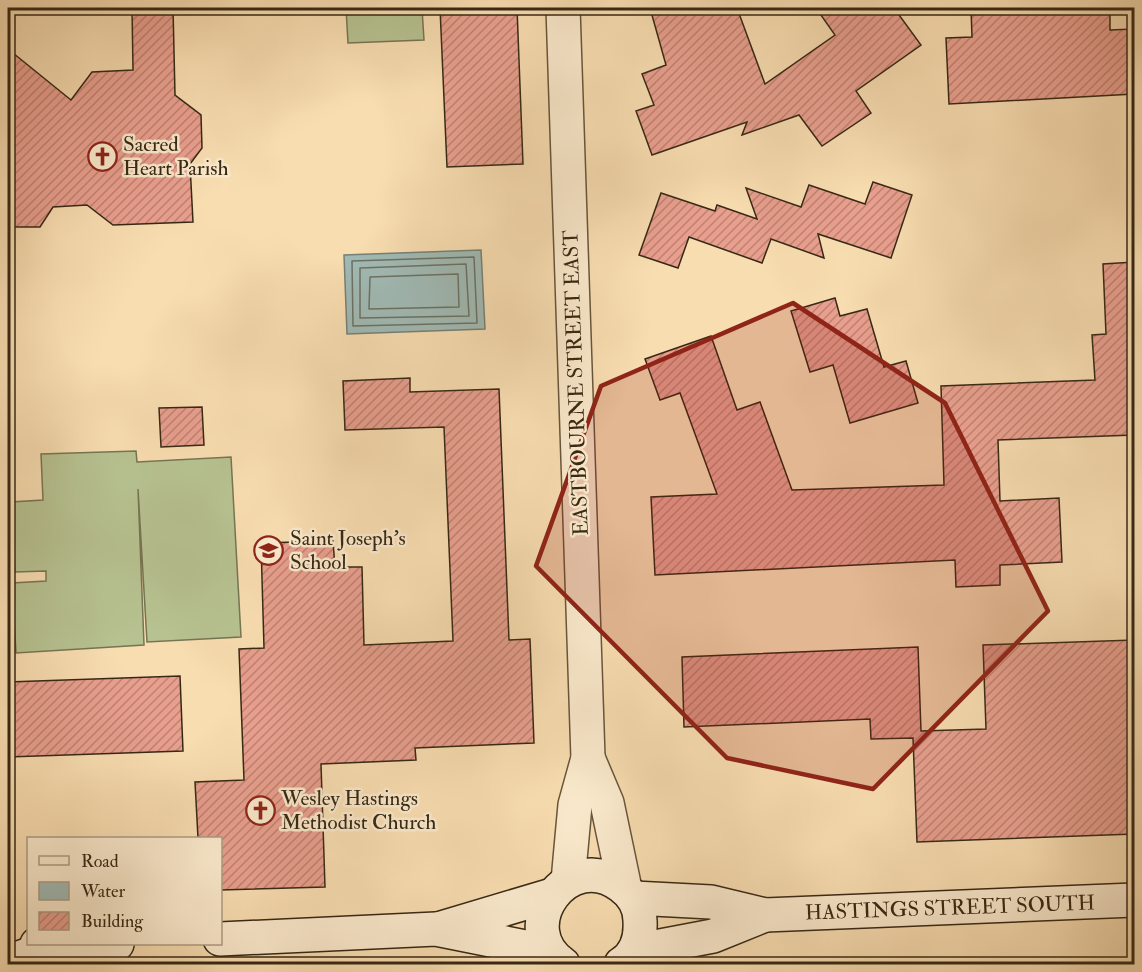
<svg xmlns="http://www.w3.org/2000/svg" width="1142" height="972" font-family="'IM FELL Double Pica',serif">
	<style>
		.pitch { fill: #b7c291; stroke: #777552; stroke-width: 1.5 }
		.water { fill: #a0bab5; stroke: #768075; stroke-width: 1.5 }
		.lines { fill: none; stroke-linecap: round; stroke-linejoin: round }
		.shore { stroke: #6c7164; stroke-width: 1.5 }
		.building { fill: url(#building-hatch); stroke: #372814; stroke-width: 1.5 }
		.street-casing { stroke: #67553b; stroke-width: 36 }
		.secondary-casing { stroke: #372814; stroke-width: 36 }
		.street { stroke: #fae9cc; stroke-width: 33 }
		.secondary { stroke: #fae9cc; stroke-width: 33 }
		.marked { fill: #8f2418; fill-opacity: 0.2; stroke: #8f2418; stroke-width: 4.5; stroke-linejoin: round }
		.labels { text-anchor: middle; dominant-baseline: central; stroke-width: 5; stroke-linejoin: round; paint-order: stroke }
		.poi-label { font-size: 21px; fill: #372814; stroke: #fae9cc; text-anchor: start }
		.street-label { font-size: 21px; fill: #372814; stroke: #fae9cc }
	</style>
	<defs>
		<pattern id="building-hatch" width="6" height="6" patternUnits="userSpaceOnUse" patternTransform="scale(1.5)"><rect width="6" height="6" fill="#e99f8e"/><path d="M-1 1l2-2M0 6l6-6M5 7l2-2" fill="none" stroke="#be8273"/></pattern>
	</defs>
	<rect width="100%" height="100%" fill="#f8ddb1"/>
	<filter id="stains"><feTurbulence type="fractalNoise" baseFrequency=".00333" numOctaves="4"/><feColorMatrix values="0 0 0 0 .2 0 0 0 0 .09 0 0 0 0 .02 0 0 0 .5 -.17"/></filter>
	<radialGradient id="worn" r=".72"><stop offset=".6" stop-color="#630" stop-opacity="0"/><stop offset="1" stop-color="#630" stop-opacity=".3"/></radialGradient>
	<g class="pitch">
		<polygon points="346,8 422,8 424,40 348,43"/>
		<polygon points="136,451 137,462 231,457 241,637 147,642 138,489 144,645 16,653 12,583 46,581 46,571 15,572 11,502 43,500 41,454"/>
	</g>
	<polygon class="water" points="481,250 485,329 347,334 344,255"/>
	<g class="lines">
		<g class="shore">
			<polygon points="474,257 477,323 353,326 352,261"/>
			<polygon points="466,264 469,316 360,318 360,268"/>
			<polygon points="458,274 459,307 369,309 370,277"/>
		</g>
	</g>
	<g class="building">
		<polygon points="132,8 173,8 175,95 201,115 202,148 190,164 193,222 113,225 87,205 53,207 40,227 8,227 8,49 71,100 92,72 133,70"/>
		<polygon points="440,8 517,8 523,164 447,167"/>
		<polygon points="650,8 737,8 765,84 835,35 816,8 894,8 921,45 856,91 871,113 822,146 799,115 742,135 747,122 652,155 636,111 654,105 642,74 666,65"/>
		<polygon points="971,8 1110,8 1110,30 1134,29 1134,94 949,104 946,38 972,37"/>
		<polygon points="873,182 912,195 891,258 818,234 824,258 771,239 762,263 689,237 678,268 639,255 661,193 715,211 717,205 757,219 746,188 801,207 809,185 865,204"/>
		<polygon points="1134,262 1134,435 998,440 1000,501 1059,498 1062,562 1000,565 1000,585 956,587 955,560 655,575 651,497 717,494 680,393 660,400 645,359 711,336 737,410 760,402 792,490 944,485 941,386 1095,380 1092,335 1106,334 1103,264"/>
		<polygon points="835,298 840,316 867,309 884,367 906,361 918,403 850,423 833,365 810,372 791,311"/>
		<polygon points="410,378 410,392 499,389 509,640 530,639 534,743 415,748 416,760 321,764 325,887 220,890 220,838 198,838 195,782 244,780 239,649 264,648 261,543 333,541 335,567 362,567 364,645 453,641 444,427 345,430 343,381"/>
		<polygon points="202,407 204,445 161,447 159,408"/>
		<polygon points="1134,640 1134,834 917,842 913,738 871,739 870,719 684,727 682,657 918,647 921,731 986,729 983,645"/>
		<polygon points="180,676 183,751 8,757 8,682"/>
	</g>
	<g class="lines">
		<defs>
			<g id="street">
				<polyline points="563,8 588,758 575,805 568,881"/>
				<polyline points="588,758 607,803 625,889"/>
			</g>
			<g id="secondary">
				<polyline points="634,898 711,902 765,915 1134,900"/>
				<polyline points="438,929 552,895"/>
				<polyline points="220,939 436,929 550,952"/>
				<polyline points="37,944 52,946 117,944"/>
				<polyline points="634,951 713,936 765,915"/>
				<polyline points="8,962 52,946"/>
				<path d="M563,964C510,927 569,846 621,886C632,894 640,907 640,921C641,938 636,955 621,964"/>
			</g>
		</defs>
		<use href="#street" class="street-casing"/>
		<use href="#secondary" class="secondary-casing"/>
		<use href="#street" class="street"/>
		<use href="#secondary" class="secondary"/>
	</g>
	<path class="marked" d="M793,303L945,403L1048,611L873,789L727,758L536,566L601,386Z"/>
	<defs>
		<symbol id="church-ring" viewBox="-11 -11 22 22"><circle r="9.5" fill="#fae9cc" stroke="#8f2418" stroke-width="1.5"/><path d="M-1.2-6h2.4v3.5h3.3v2.4h-3.3V6h-2.4V-.1h-3.3v-2.4h3.3Z" fill="#8f2418"/></symbol>
		<symbol id="school-ring" viewBox="-11 -11 22 22"><circle r="9.5" fill="#fae9cc" stroke="#8f2418" stroke-width="1.5"/><path d="M0-5L7-2L0 1L-7-2ZM-4 1L0 2.5L4 1V4Q0 6-4 4Z" fill="#8f2418"/></symbol>
	</defs>
	<g fill-rule="evenodd">
		<use href="#church-ring" x="86" y="140" width="33" height="33"/>
		<use href="#school-ring" x="252" y="534" width="33" height="33"/>
		<use href="#church-ring" x="244" y="794" width="33" height="33"/>
	</g>
	<g class="labels">
		<g class="poi-label">
			<text x="123" y="144">Sacred<tspan x="123" dy="24">Heart Parish</tspan></text>
			<text x="290" y="538">Saint Joseph's<tspan x="290" dy="24">School</tspan></text>
			<text x="281" y="798">Wesley Hastings<tspan x="281" dy="24">Methodist Church</tspan></text>
		</g>
		<g class="street-label">
			<text transform="translate(576 383) rotate(-92)">EASTBOURNE STREET EAST</text>
			<text transform="translate(950 908) rotate(-2)">HASTINGS STREET SOUTH</text>
		</g>
	</g>
	<rect width="1142" height="972" fill="none" stroke="#f8ddb1" stroke-width="30"/>
	<rect x="9" y="9" width="1124" height="954" fill="none" stroke="#372814" stroke-width="3"/>
	<rect x="15" y="15" width="1112" height="942" fill="none" stroke="#372814" stroke-width="1.5"/>
	<rect x="27" y="837" width="195" height="108" fill="#fae9cc" stroke="#ac9c82" stroke-width="1.5"/>
	<rect x="39" y="856" width="30" height="9" fill="#fae9cc" stroke="#ac9c82" stroke-width="1.5"/>
	<text x="81" y="867" font-size="18" fill="#372814">Road</text>
	<rect x="39" y="882" width="30" height="18" fill="#a0bab5" stroke="#ac9c82" stroke-width="1.5"/>
	<text x="81" y="897" font-size="18" fill="#372814">Water</text>
	<rect x="39" y="912" width="30" height="18" fill="url(#building-hatch)" stroke="#ac9c82" stroke-width="1.5"/>
	<text x="81" y="927" font-size="18" fill="#372814">Building</text>
	<rect width="100%" height="100%" filter="url(#stains)"/>
	<rect width="100%" height="100%" fill="url(#worn)"/>
</svg>
